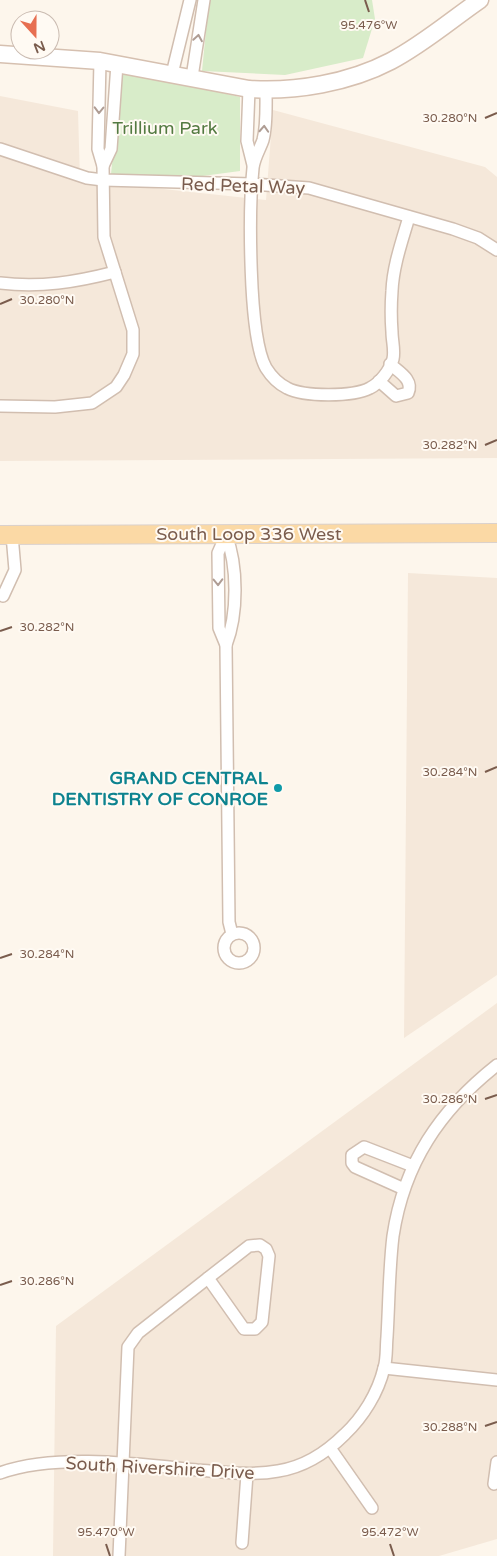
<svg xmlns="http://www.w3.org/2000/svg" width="497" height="1556" font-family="'Varela Round',sans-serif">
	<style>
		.residential { fill: #f5e8da }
		.green { fill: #d8ecc9 }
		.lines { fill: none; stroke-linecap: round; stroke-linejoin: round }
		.street-casing { stroke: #d1beb0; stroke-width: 14 }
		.secondary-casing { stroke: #d6c0b0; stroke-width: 19 }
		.primary-casing { stroke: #dad1cd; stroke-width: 20 }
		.street { stroke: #fff; stroke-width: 11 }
		.secondary { stroke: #fff; stroke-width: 16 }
		.primary { stroke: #fbd9a5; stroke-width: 18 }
		.oneway { stroke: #af9d94 }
		.ticks { fill: none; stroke: #7a5c4d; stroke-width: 2 }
		.culture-dot { fill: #0f9aa8; stroke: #fffaf3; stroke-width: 2 }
		.labels { text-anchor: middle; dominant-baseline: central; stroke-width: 4; stroke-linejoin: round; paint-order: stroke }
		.park-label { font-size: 18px; fill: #537a41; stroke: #fffaf3 }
		.street-label { font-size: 18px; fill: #7a5c4d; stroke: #fffaf3 }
		.culture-label { font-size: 18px; font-weight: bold; fill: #0d838f; stroke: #fffaf3; text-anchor: end }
		.ticks-label { font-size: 12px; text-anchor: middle; fill: #7a5c4d; stroke: #fffaf3; stroke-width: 4; stroke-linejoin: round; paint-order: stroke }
	</style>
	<rect width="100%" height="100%" fill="#fdf6ec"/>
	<g class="residential">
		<polygon points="0,96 78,111 80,180 266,200 273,110 485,167 497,177 497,458 0,461"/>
		<polygon points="408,573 497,578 497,975 404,1038"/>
		<polygon points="497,1003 497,1539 439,1556 53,1556 56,1326"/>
	</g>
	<g class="green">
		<polygon points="209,0 372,0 375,19 363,58 285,75 202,71"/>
		<polygon points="122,70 240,97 240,171 195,177 111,174"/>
	</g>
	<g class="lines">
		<defs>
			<g id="street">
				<polyline points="172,74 190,0"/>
				<polyline points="192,77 204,0"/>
				<polyline points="249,89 247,141 253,165"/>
				<path d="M266,90C266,106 267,125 263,140C260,149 254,158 253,168C249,207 248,336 266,368C271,376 279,384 287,388C304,397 353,397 370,388C380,383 390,370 393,359C395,350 392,341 392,332C391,319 391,304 392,291C393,266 402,241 409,217"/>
				<polyline points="0,149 87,178 103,180 252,184 309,188 453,229 478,238 497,250"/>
				<polyline points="103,166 111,149 117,64"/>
				<path d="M0,283C40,288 76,282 115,272"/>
				<path d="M379,381L396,396L408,393C414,380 399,372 390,364"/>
				<polyline points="0,406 55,407 92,403 116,387 124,375 133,354 133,330 104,237 103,166 98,149 100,61"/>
				<polyline points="226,535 218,553 219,628 226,645 229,922 232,934"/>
				<polyline points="3,596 15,570 12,535"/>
				<path d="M226,645C238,614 238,566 226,535"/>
				<circle cx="239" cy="948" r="15"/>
				<polyline points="404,1189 355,1167 352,1163 352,1155 364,1147 413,1166"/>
				<polygon points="260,1245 266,1249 269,1256 262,1322 255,1329 244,1329 208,1278 249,1246"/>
				<polyline points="384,1368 497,1380"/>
				<polyline points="330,1448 372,1508"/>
				<path d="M0,1473C56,1453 138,1464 197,1470C224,1472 251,1476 278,1471C304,1467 327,1452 345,1434C363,1417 378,1393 384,1368C387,1359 386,1347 387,1337C389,1304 389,1269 393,1236C404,1163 440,1110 497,1065"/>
				<polyline points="494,1484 497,1462"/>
				<polyline points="242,1543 247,1474"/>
				<polyline points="119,1556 128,1347 138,1333 208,1278"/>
			</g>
			<path id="secondary" d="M0,54L100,61L249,89C295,92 349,83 391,61C422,45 451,20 480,0"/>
			<polyline id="primary" points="0,535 497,533"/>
		</defs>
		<use href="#street" class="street-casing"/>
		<use href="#secondary" class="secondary-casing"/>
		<use href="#primary" class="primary-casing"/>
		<use href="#street" class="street"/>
		<use href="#secondary" class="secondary"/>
		<use href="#primary" class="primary"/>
	</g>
	<defs><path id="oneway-chevron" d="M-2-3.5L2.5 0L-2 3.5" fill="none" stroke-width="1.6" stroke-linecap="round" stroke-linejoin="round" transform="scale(1.25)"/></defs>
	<g class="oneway">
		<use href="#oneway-chevron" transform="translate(198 38) rotate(-81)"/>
		<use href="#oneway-chevron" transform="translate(99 110) rotate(91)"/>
		<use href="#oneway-chevron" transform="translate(264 129) rotate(-87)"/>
		<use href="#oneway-chevron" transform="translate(218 582) rotate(89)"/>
	</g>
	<path class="ticks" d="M365,0L369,12M485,118L497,113M0,304L12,299M485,445L497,440M0,631L12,627M485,772L497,767M0,958L12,954M485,1099L497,1095M0,1285L12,1281M485,1426L497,1422M106,1544L110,1556M390,1544L394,1556"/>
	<circle class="culture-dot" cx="278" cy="788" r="5"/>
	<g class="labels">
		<g class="park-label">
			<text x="165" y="128">Trillium Park</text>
		</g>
		<g class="street-label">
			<text transform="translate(243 186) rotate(2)">Red Petal Way</text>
			<text x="249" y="534">South Loop 336 West</text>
			<text transform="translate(160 1468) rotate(3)">South Rivershire Drive</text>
		</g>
		<g class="culture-label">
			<text x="268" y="778">GRAND CENTRAL<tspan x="268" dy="21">DENTISTRY OF CONROE</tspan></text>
		</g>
	</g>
	<g class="ticks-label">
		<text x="369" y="29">95.476°W</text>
		<text x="450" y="122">30.280°N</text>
		<text x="47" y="304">30.280°N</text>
		<text x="450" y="449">30.282°N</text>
		<text x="47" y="631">30.282°N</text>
		<text x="450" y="776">30.284°N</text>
		<text x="47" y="958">30.284°N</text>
		<text x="450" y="1103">30.286°N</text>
		<text x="47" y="1285">30.286°N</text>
		<text x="450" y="1431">30.288°N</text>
		<text x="106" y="1536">95.470°W</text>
		<text x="390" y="1536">95.472°W</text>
	</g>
	<g transform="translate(35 35) rotate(159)"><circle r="24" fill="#fffaf3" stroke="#cabbb1"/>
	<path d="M0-4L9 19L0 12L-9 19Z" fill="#e76f51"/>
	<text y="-8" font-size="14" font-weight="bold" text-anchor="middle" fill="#7a5c4d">N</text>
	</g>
</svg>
